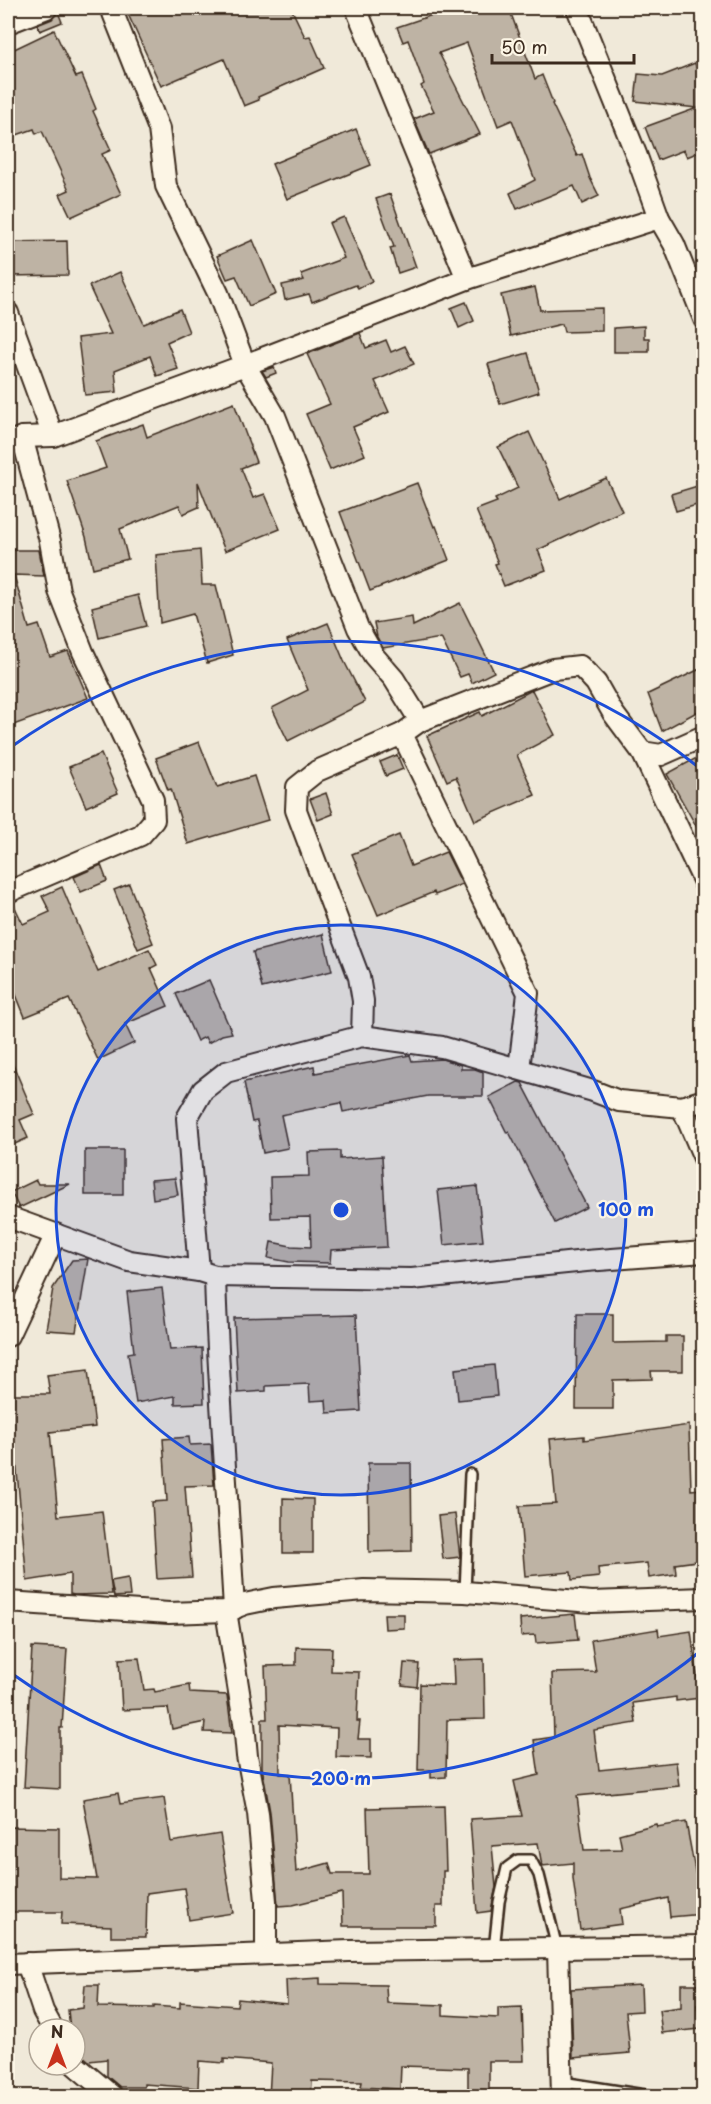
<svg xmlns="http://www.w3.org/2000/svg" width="711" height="2104" font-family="'Playpen Sans',sans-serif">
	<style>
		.building { fill: #beb3a4; stroke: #3b2a1e; stroke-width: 1.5 }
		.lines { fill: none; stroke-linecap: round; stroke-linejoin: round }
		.lane-casing { stroke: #3b2a1e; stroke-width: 14 }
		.street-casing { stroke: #3b2a1e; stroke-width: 24 }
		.lane { stroke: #fcf5e5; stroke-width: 9 }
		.street { stroke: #fcf5e5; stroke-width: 20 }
		.ring { fill: none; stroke: #1d4ed8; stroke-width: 3 }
		.centre { fill: #1d4ed8; stroke: #fcf5e5; stroke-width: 3 }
		.ring-label { font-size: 18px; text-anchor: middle; font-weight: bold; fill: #1d4ed8; stroke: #fcf5e5; stroke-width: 4.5; stroke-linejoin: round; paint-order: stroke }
	</style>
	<rect width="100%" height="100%" fill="#f0e9d9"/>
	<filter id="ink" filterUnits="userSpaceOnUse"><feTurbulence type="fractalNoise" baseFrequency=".0167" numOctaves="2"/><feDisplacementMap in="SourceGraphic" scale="12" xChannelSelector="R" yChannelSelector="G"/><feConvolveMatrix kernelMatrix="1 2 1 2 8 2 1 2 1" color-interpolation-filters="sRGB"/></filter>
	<g filter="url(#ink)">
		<g class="building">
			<polygon points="136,8 291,8 305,37 310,36 324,68 258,97 259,100 244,106 224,59 161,86 127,12"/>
			<polygon points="453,8 501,8 504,14 510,11 535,79 542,75 553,103 552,104 577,156 582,154 590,178 599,196 582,204 574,186 517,209 510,193 535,180 512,120 498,126 467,43 439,53 480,134 429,154 414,119 434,111 421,86 424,84 408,40 403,42 397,27"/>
			<polygon points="58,12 62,22 40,31 37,25 52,19"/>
			<polygon points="54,30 76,77 82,75 96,109 93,111 111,150 102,154 121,194 71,217 60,194 69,190 42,131 36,134 34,129 8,138 8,52"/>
			<polygon points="695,63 700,75 704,74 704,150 687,157 684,150 658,160 645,127 697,108 635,101 638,74 662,76"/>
			<polygon points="356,129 371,165 287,199 272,164"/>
			<polygon points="390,194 416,267 398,273 390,248 394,247 376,199"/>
			<polygon points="344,217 372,281 358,288 356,285 312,302 309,294 285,300 282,285 304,280 301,274 344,258 329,223"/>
			<polygon points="253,240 276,294 249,306 236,276 227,279 217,256"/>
			<polygon points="67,241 68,275 8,276 8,242"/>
			<polygon points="120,272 144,324 180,309 189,332 167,342 178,369 157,376 150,356 115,370 117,392 85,395 78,338 111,334 89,286"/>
			<polygon points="535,287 540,310 602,308 602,331 564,332 562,324 511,336 501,295"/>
			<polygon points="466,302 474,321 459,328 451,308"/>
			<polygon points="644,326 644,338 649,338 649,352 614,352 614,328"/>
			<polygon points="360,333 366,348 386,340 391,352 405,346 414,364 375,381 389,412 353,427 365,455 330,470 306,414 330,404 307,354"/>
			<polygon points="528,353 539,392 500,404 488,364"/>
			<polygon points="274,367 276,373 266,377 262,371"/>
			<polygon points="234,403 256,462 241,468 253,498 265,494 280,529 225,551 198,482 199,507 183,514 179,505 120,529 128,559 93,568 86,537 67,481 106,468 96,441 143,424 147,437"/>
			<polygon points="529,432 560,499 606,478 622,511 538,550 546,570 504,586 495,564 498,563 476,510 497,502 495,499 518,488 498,447"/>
			<polygon points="417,483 434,527 436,526 449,560 370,591 340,512"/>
			<polygon points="704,484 704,503 676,511 671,494"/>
			<polygon points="10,550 39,550 44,576 14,575 29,628 39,625 50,657 68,651 88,698 8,727 8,569 10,569"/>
			<polygon points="200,550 202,585 216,585 233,655 207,663 193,614 160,623 156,555"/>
			<polygon points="138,595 146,626 99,638 92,607"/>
			<polygon points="460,603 494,672 472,683 468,674 460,677 441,638 383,648 377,637 374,623 412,617 413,626"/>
			<polygon points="328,623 344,661 365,702 288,741 272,708 308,690 287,640"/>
			<polygon points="704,667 704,708 662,731 648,694"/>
			<polygon points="532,690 555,735 517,755 535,795 475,821 456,777 447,781 427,736 480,712 482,716"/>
			<polygon points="199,742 217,787 254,776 268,820 188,844 171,789 168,790 156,758"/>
			<polygon points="101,754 118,793 86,807 69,767"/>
			<polygon points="704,754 704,840 667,774"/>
			<polygon points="397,755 403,769 386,776 380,762"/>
			<polygon points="326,793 333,814 318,820 310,799"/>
			<polygon points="399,835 411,866 446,852 462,884 435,895 434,892 378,915 352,854"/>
			<polygon points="101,865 107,881 81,892 74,877"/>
			<polygon points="129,884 153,943 138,949 114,890"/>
			<polygon points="62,887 98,972 149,949 157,965 151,968 168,1006 125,1024 134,1043 98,1060 69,999 25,1017 8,975 8,904 13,903 23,924 50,912 42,896"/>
			<polygon points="323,934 332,971 262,988 253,952"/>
			<polygon points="209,980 232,1033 222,1035 208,1043 205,1037 197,1041 176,994"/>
			<polygon points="8,1053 34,1114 20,1120 28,1138 8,1147"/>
			<polygon points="410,1055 412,1061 442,1059 461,1065 461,1069 475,1069 483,1072 483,1096 428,1096 343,1112 341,1103 281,1115 288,1148 263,1153 257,1121 252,1122 244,1082 314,1066 315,1073"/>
			<polygon points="518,1082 522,1083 587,1207 555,1223 509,1132 507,1133 489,1097"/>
			<rect x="85" y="1150" width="38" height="45"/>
			<polygon points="340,1151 340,1159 382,1156 387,1247 331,1250 330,1263 289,1262 268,1258 271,1242 291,1246 311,1247 310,1217 271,1218 270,1177 309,1176 308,1152"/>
			<polygon points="175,1178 178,1195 153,1199 151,1180"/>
			<polygon points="36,1180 38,1184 70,1184 19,1208 11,1192"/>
			<polygon points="477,1186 483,1241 444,1245 438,1190"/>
			<polygon points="88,1259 76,1332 46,1330 53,1288 72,1260"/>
			<polygon points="162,1288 170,1350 202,1348 204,1403 175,1404 175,1396 136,1403 128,1353 134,1352 127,1292"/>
			<polygon points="577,1314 613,1314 613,1343 666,1342 666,1336 683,1336 683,1371 651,1371 652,1379 613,1380 613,1409 576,1409"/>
			<polygon points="356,1315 361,1411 327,1413 326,1400 310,1401 309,1384 266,1386 266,1391 238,1393 234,1318"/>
			<polygon points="494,1365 497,1396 458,1400 455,1369"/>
			<polygon points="88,1370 95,1427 50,1432 58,1516 102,1511 112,1594 74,1595 70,1594 70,1574 27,1581 15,1450 8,1449 8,1394 50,1394 47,1375"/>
			<polygon points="689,1425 691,1490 701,1489 704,1511 704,1560 675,1564 676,1574 649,1578 647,1563 598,1568 599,1577 572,1580 571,1572 525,1576 519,1506 556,1504 550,1439 584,1436 584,1440"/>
			<polygon points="189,1437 190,1445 211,1444 214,1485 185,1486 192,1577 157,1579 152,1502 167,1501 163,1439"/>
			<polygon points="368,1463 411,1463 412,1551 369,1552"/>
			<polygon points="283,1498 313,1499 313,1553 283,1553"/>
			<polygon points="455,1514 460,1557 443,1559 438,1516"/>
			<polygon points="128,1578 130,1596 114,1597 111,1581"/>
			<polygon points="384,1614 404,1614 404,1628 385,1629"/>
			<polygon points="575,1614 578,1640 536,1643 535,1635 521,1636 520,1619"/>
			<polygon points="658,1629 659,1636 691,1631 700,1698 676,1701 676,1697 633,1703 636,1723 594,1730 599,1770 676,1762 679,1786 577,1796 584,1850 622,1849 619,1834 656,1824 657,1827 686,1822 703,1914 670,1917 668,1898 620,1909 622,1924 580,1930 573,1879 573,1863 542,1866 538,1843 492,1846 496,1887 491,1911 477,1913 470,1819 522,1816 514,1781 539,1775 534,1740 554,1737 552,1673 596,1672 591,1640"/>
			<polygon points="32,1647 67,1649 62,1728 60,1728 60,1789 24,1787"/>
			<polygon points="296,1647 332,1648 331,1671 359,1672 357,1721 360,1721 358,1739 371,1739 371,1758 336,1757 337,1728 279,1725 280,1774 290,1774 296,1872 329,1863 332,1874 369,1874 367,1808 444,1806 446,1871 443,1871 443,1906 436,1906 436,1926 343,1926 342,1893 293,1905 278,1906 270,1812 262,1767 262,1719 267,1719 265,1666 296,1665"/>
			<polygon points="139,1658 144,1690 154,1689 155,1692 189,1685 190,1693 227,1695 232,1733 204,1732 205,1722 172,1729 168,1708 122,1710 119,1659"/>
			<polygon points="484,1659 485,1719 447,1720 446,1777 431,1778 431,1770 418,1770 420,1684 454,1685 453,1660"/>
			<polygon points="404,1663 419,1664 417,1687 402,1685"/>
			<polygon points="118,1793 120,1804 164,1798 171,1842 220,1834 233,1913 189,1920 184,1888 147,1893 146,1937 111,1937 111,1926 61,1924 62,1912 8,1912 8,1827 59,1828 59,1878 97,1879 83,1799"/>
			<polygon points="320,1978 320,1984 386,1985 387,2003 443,2005 443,2015 498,2018 498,2008 522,2007 524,2061 489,2061 489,2092 468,2092 468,2068 401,2066 400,2089 361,2087 362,2082 312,2081 311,2097 269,2097 271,2063 224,2059 224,2063 199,2061 198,2088 144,2084 144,2087 120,2087 107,2076 107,2059 89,2061 82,2055 75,2053 75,2029 70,2029 68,2010 83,2008 85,1985 99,1985 98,2007 154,2008 154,2006 180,2008 180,2002 237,2006 238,1999 287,2004 286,1980"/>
			<polygon points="681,1984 704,1984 704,2005 697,2005 700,2029 662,2033 659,2010 681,2007"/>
			<polygon points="641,1985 642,2011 626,2012 630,2053 573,2058 571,1989"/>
		</g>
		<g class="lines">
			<defs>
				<g id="lane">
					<polyline points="465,1592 470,1474"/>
					<polyline points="494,1950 499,1902 507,1868 518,1860 531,1860 539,1875 557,1948"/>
					<polyline points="562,2082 651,2096"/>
				</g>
				<g id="street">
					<polyline points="111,8 159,129 166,186 218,293 245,365 275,416 358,628 374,656 394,679 420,721 553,669 580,666 596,683 613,713 642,752 661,755 704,736"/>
					<polyline points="356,8 467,279"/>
					<polyline points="577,8 636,154 659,218 674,244 704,319"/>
					<polyline points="8,23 47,8"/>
					<polyline points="8,313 53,436"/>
					<polyline points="8,443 22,437 53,436 245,365 467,279 659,218"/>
					<polyline points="402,734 528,993 519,1069"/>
					<polyline points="642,752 704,882"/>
					<polyline points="8,892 141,835 154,820 153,800 83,652 59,591 50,541 22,437"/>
					<polyline points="362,1036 363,1001 359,977 296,810 297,787 317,771 402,734 420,721"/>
					<polyline points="682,1107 704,1158"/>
					<polyline points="8,1217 129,1261 199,1271 215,1276 412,1279 586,1261 704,1252"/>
					<polyline points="199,1271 187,1118 203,1090 226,1072 362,1036 442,1047 593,1091 619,1101 682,1107 704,1100"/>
					<path d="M215,1276C218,1387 228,1498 234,1609"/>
					<polyline points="8,1336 56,1234"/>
					<polyline points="8,1602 169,1613 226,1611 245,1604 274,1598 364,1590 465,1592 592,1602 704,1598"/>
					<polyline points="226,1611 244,1723 247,1756 258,1813 266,1901 266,1954"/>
					<polyline points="558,1949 562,2096"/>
					<polyline points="27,1963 43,2011 53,2029"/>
					<polyline points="8,1964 349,1951 704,1946"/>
					<polyline points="75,2065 112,2096"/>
				</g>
			</defs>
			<use href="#lane" class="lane-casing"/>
			<use href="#street" class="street-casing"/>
			<use href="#lane" class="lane"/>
			<use href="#street" class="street"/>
		</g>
	</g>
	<circle cx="341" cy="1210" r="285" fill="#1d4ed8" fill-opacity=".12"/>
	<g class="ring">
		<circle cx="341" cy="1210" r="285"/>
		<path d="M703 1649A569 569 0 0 1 11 1673M11 747A569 569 0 0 1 703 771"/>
	</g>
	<circle cx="341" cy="1210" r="9" class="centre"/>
	<g class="ring-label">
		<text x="626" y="1216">100 m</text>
		<text x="341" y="1785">200 m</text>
	</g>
	<rect width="711" height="2104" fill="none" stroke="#fcf5e5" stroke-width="30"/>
	<rect x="15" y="15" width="681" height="2074" fill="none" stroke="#3b2a1e" stroke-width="2" filter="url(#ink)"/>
	<g transform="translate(57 2047)"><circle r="28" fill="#fcf5e5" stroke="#afa495" stroke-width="1.5"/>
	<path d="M0-4.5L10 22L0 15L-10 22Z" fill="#c8321e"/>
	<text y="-9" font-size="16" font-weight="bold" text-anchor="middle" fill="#3b2a1e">N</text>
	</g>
	<path d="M492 54v9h142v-9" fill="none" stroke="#3b2a1e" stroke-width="3"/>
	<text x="501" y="54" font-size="18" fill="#3b2a1e" stroke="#fcf5e5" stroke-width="4.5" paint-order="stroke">50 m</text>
</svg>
